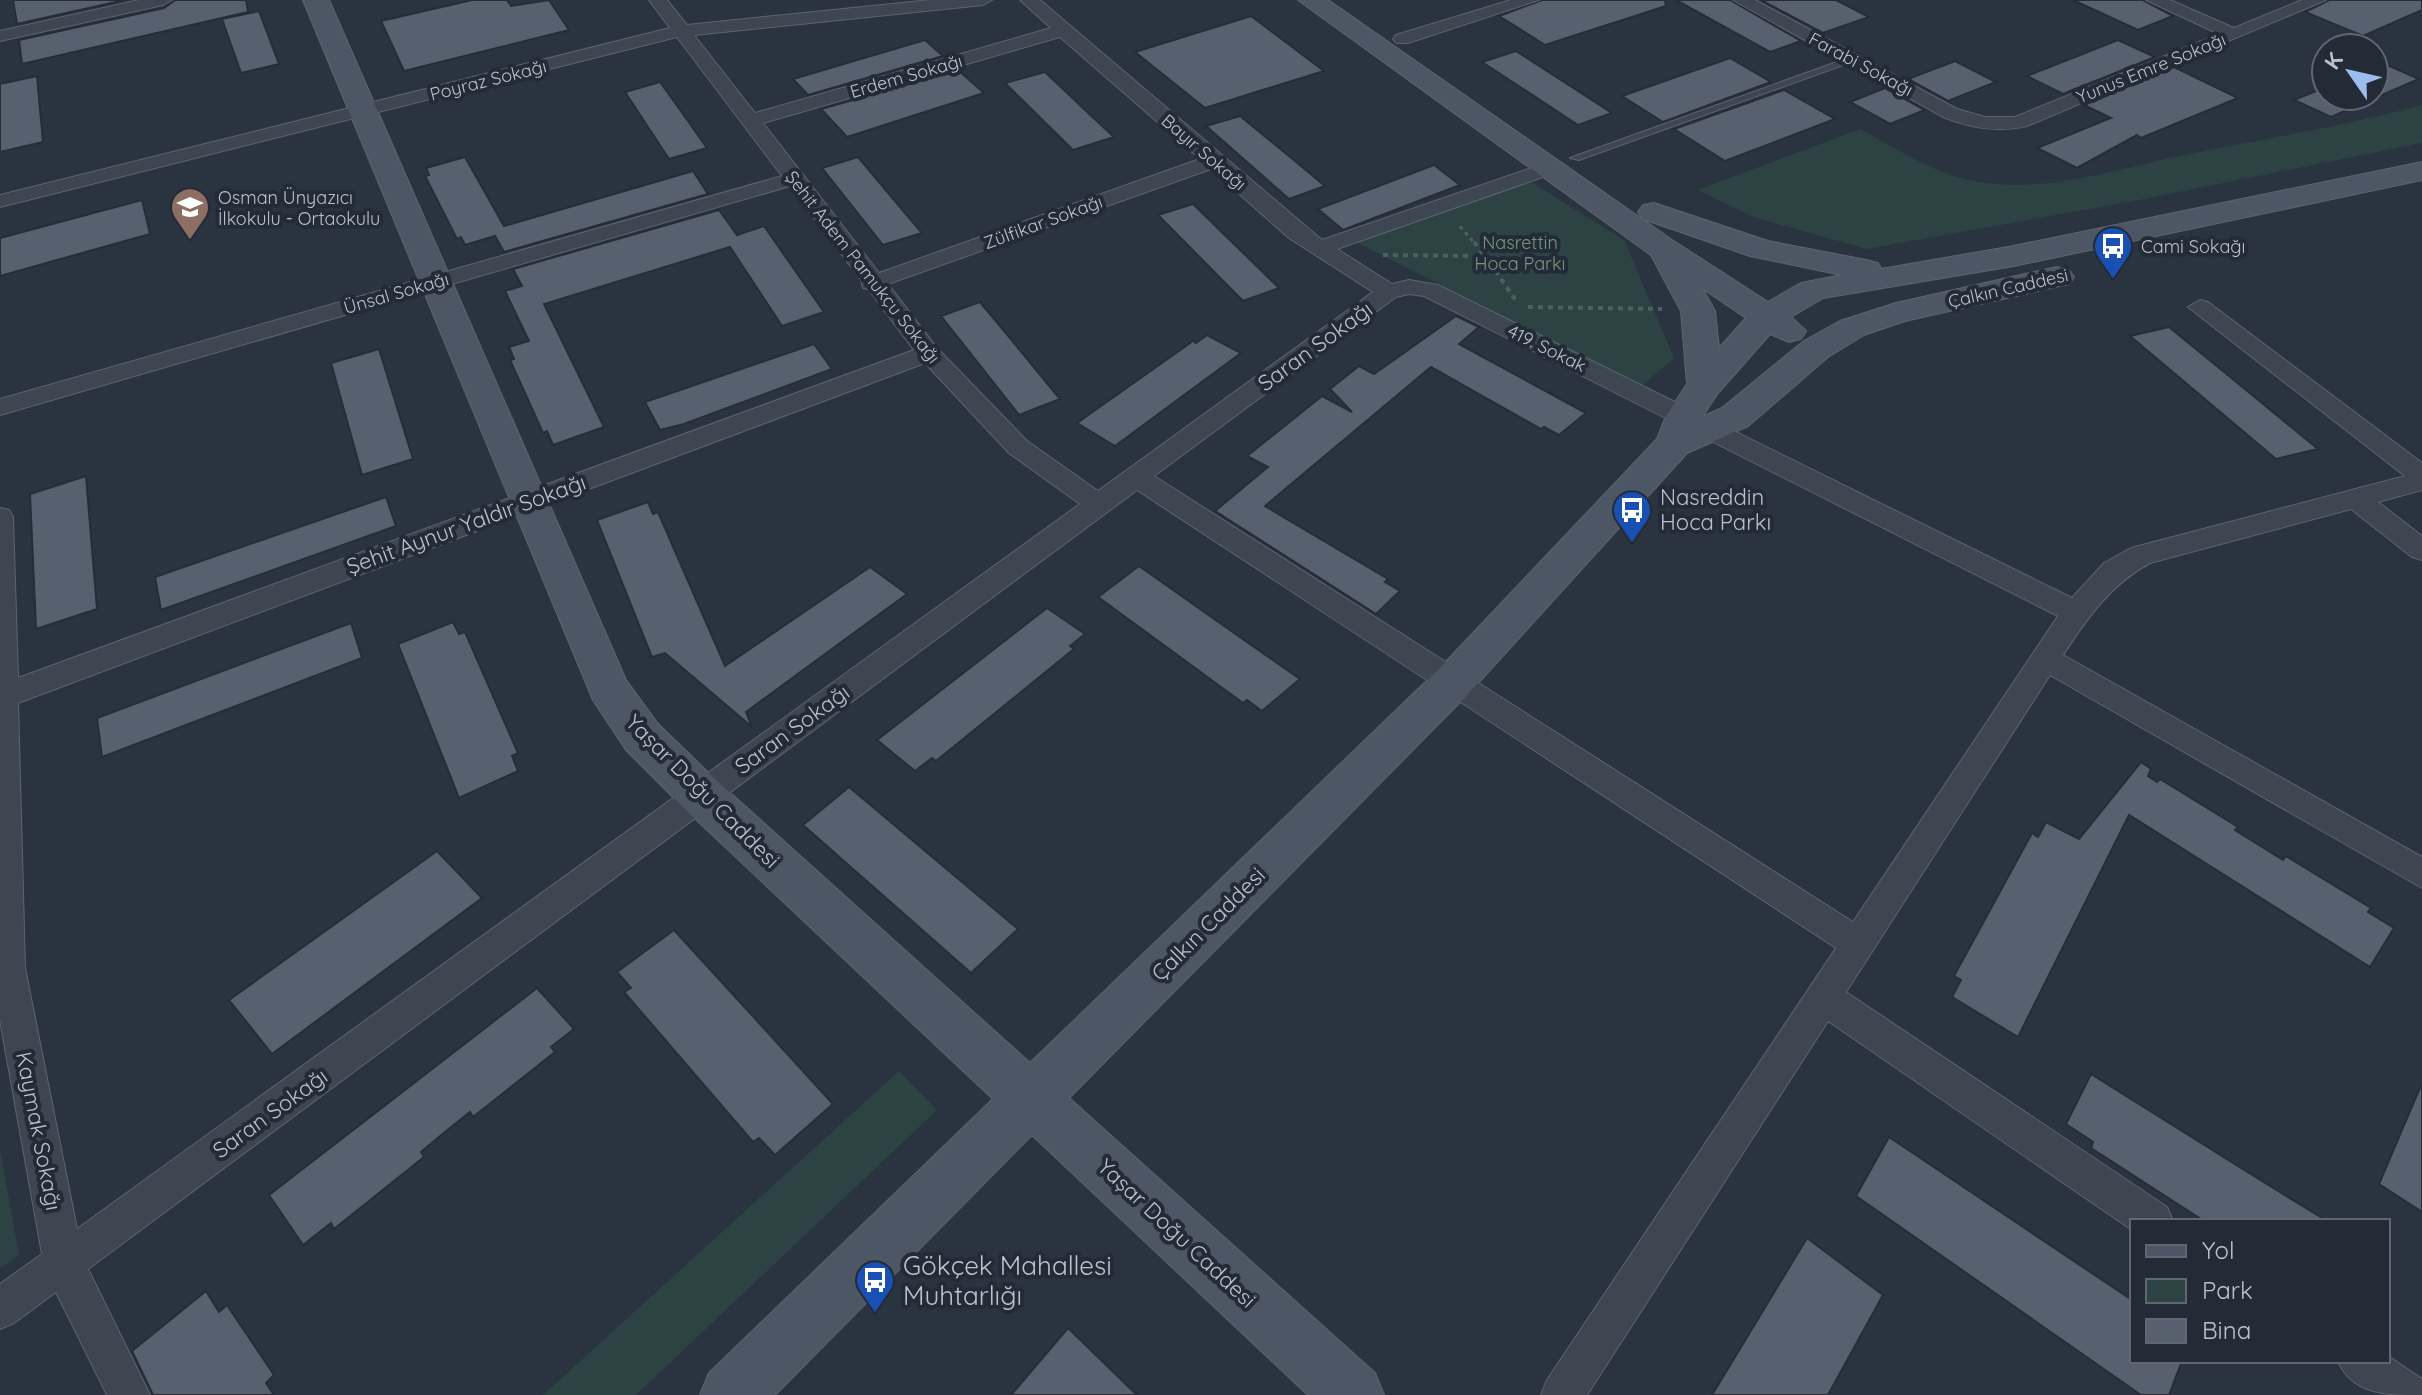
<svg xmlns="http://www.w3.org/2000/svg" width="2422" height="1395" font-family="Quicksand,sans-serif">
	<style>
		.green { fill: #2d4243 }
		.building { fill: #56606e; stroke: #252d39; stroke-width: 2 }
		.lines { fill: none; stroke-linecap: round; stroke-linejoin: round }
		.lane-casing { stroke: #5c646f; stroke-width: 2 }
		.street-casing { stroke: #5c646f; stroke-width: 2 }
		.secondary-casing { stroke: #5c646f; stroke-width: 2 }
		.path-far1 { stroke: #4d5f61; stroke-width: 3; stroke-dasharray: 4 4; stroke-linecap: butt }
		.path { stroke: #4d5f61; stroke-width: 4; stroke-dasharray: 5 5; stroke-linecap: butt }
		.lane { fill: #3e4651; fill-rule: evenodd }
		.street { fill: #3e4651; fill-rule: evenodd }
		.secondary { fill: #4d5664; fill-rule: evenodd }
		.labels { text-anchor: middle; dominant-baseline: central; stroke-width: 8; stroke-linejoin: round; paint-order: stroke }
		.far-street-label { font-size: 18px; fill: #bbc2cb; stroke: #232b37 }
		.far-poi-label { font-size: 18px; fill: #bbc2cb; stroke: #232b37; text-anchor: start }
		.far-park-label { font-size: 18px; fill: #759a7d; stroke: #232b37 }
		.street-label { font-size: 22px; fill: #bbc2cb; stroke: #232b37 }
		.poi-label { font-size: 22px; fill: #bbc2cb; stroke: #232b37; text-anchor: start }
		.near-poi-label { font-size: 26px; fill: #bbc2cb; stroke: #232b37; text-anchor: start }
	</style>
	<rect width="100%" height="100%" fill="#2a3441"/>
	<g class="green">
		<path d="M2422,105V143L2134,201L1867,249L1753,217L1698,190L1860,129C1894,147 1931,172 1969,180C2045,196 2117,168 2190,154C2268,138 2345,126 2422,105Z"/>
		<polygon points="1528,180 1624,240 1674,358 1642,386 1354,241"/>
		<polygon points="899,1071 937,1110 636,1395 543,1395"/>
		<polygon points="0,1150 19,1255 0,1268"/>
	</g>
	<g class="building">
		<polygon points="13,0 125,0 17,24"/>
		<polygon points="175,0 246,0 248,12 22,64 19,40 164,8"/>
		<polygon points="472,0 507,0 511,6 549,0 569,30 404,71 381,21"/>
		<polygon points="1542,0 1665,0 1666,6 1545,45 1499,16"/>
		<polygon points="1676,0 1730,0 1801,41 1770,52"/>
		<polygon points="1761,0 1836,0 1869,17 1823,33"/>
		<polygon points="2073,0 2143,0 2173,16 2138,30"/>
		<polygon points="2329,0 2422,0 2422,10 2363,36 2305,12"/>
		<polygon points="259,11 279,64 241,73 222,19"/>
		<polygon points="1251,16 1324,71 1205,108 1135,52"/>
		<polygon points="925,40 943,56 808,95 793,79"/>
		<polygon points="2118,40 2155,57 2063,94 2027,76"/>
		<polygon points="1516,51 1612,113 1578,125 1482,62"/>
		<polygon points="1730,58 1771,82 1663,122 1622,96"/>
		<polygon points="1955,61 1996,82 1948,101 1908,79"/>
		<polygon points="2383,63 2419,79 2331,117 2294,100 2326,87 2326,96 2374,96 2374,67"/>
		<polygon points="2174,67 2238,98 2141,138 2137,135 2077,168 2037,148 2111,118 2084,105"/>
		<polygon points="958,70 984,93 847,137 821,109"/>
		<polygon points="1045,72 1084,109 1114,137 1073,150 1005,83"/>
		<polygon points="37,76 43,142 0,152 0,84"/>
		<polygon points="660,82 683,114 707,148 669,159 625,92"/>
		<polygon points="1885,88 1925,110 1890,124 1850,102"/>
		<polygon points="1784,90 1835,119 1725,161 1674,129"/>
		<polygon points="1240,116 1289,156 1325,186 1289,199 1206,126"/>
		<polygon points="465,157 504,226 693,171 708,194 504,252 495,236 465,245 461,237 457,239 425,176 429,175 426,168"/>
		<polygon points="858,157 889,194 922,233 883,245 822,168"/>
		<polygon points="1434,165 1460,185 1343,230 1318,209"/>
		<polygon points="142,200 150,234 0,276 0,238"/>
		<polygon points="1193,204 1234,244 1279,288 1243,301 1158,215"/>
		<polygon points="719,210 737,235 764,226 824,312 782,326 730,247 544,304 604,427 553,445 547,431 543,433 510,360 514,359 509,347 529,341 505,291 522,286 513,269"/>
		<polygon points="980,302 1019,349 1060,399 1019,415 941,316"/>
		<polygon points="1456,316 1479,327 1459,344 1586,413 1559,435 1544,427 1541,429 1431,367 1265,506 1388,579 1385,582 1400,591 1376,614 1215,511 1268,467 1247,456 1322,396 1352,412 1330,389 1359,366 1374,374"/>
		<polygon points="2169,327 2240,385 2318,449 2276,459 2130,336"/>
		<polygon points="1207,335 1241,353 1115,446 1077,423 1193,341 1196,343"/>
		<polygon points="814,344 832,369 684,424 660,430 645,402"/>
		<polygon points="379,349 413,459 362,475 331,363"/>
		<polygon points="86,476 97,609 36,629 30,494"/>
		<polygon points="386,497 396,526 161,610 155,577"/>
		<polygon points="648,502 653,514 658,512 725,666 870,567 907,594 746,712 752,727 665,653 652,657 597,520"/>
		<polygon points="1139,566 1217,621 1300,679 1262,711 1247,700 1243,703 1098,597"/>
		<polygon points="1047,608 1085,634 1070,646 1074,649 936,761 932,758 915,771 877,740"/>
		<polygon points="453,622 459,634 465,632 518,753 512,756 518,771 459,798 398,644"/>
		<polygon points="351,623 362,658 102,757 97,718"/>
		<polygon points="2141,762 2151,769 2148,776 2157,782 2160,779 2238,827 2235,830 2283,860 2286,856 2371,908 2368,912 2394,928 2370,967 2129,815 2018,1037 1952,997 1961,980 1954,976 2032,833 2038,837 2046,822 2079,839"/>
		<polygon points="849,787 1018,929 971,973 803,825"/>
		<polygon points="437,851 482,898 272,1054 229,1000"/>
		<polygon points="674,930 833,1104 775,1155 759,1138 753,1142 624,992 631,988 617,972"/>
		<polygon points="537,988 574,1029 551,1047 555,1052 473,1117 470,1112 445,1132 421,1152 424,1157 334,1229 331,1223 303,1245 269,1195"/>
		<polygon points="2091,1074 2241,1168 2327,1221 2204,1221 2091,1148 2093,1142 2066,1124"/>
		<polygon points="2422,1083 2422,1212 2379,1184"/>
		<polygon points="1889,1137 2132,1300 2132,1361 2182,1361 2169,1395 2141,1395 1856,1196"/>
		<polygon points="1807,1238 1883,1295 1828,1395 1712,1395"/>
		<polygon points="206,1291 219,1312 227,1305 274,1375 266,1383 274,1395 153,1395 132,1351"/>
		<polygon points="1068,1328 1137,1395 1011,1395"/>
	</g>
	<g class="lines">
		<defs>
			<polygon id="lane" points="1848,58 1857,60 1579,160 1570,158"/>
			<g id="street">
				<polygon points="139,0 172,0 163,5 0,41 0,31"/>
				<path d="M649,0H667L687,25L931,0H992L983,5L694,35L755,113L1051,28L1020,0H1040L1322,240L1543,164H1557L1560,168L1557,172L1337,249L1392,284L1409,280L1438,285L2072,598L2104,563L2131,548L2405,476L2188,307L2200,300L2208,302L2422,463V490L2378,502L2422,536V560L2412,557L2351,509L2150,563C2111,584 2087,618 2063,655L2422,857V888L2050,675L1846,992L2167,1207L2173,1221H2132V1230L1828,1021L1587,1395H1541L1547,1380L1836,948L1137,490L88,1269L150,1395H107L56,1292L14,1323L0,1329V1284L42,1254L0,1020V508L9,510L13,517L18,678L914,350L868,289L863,288L861,280L790,186L0,415V399L782,176L677,37L0,207V195L670,28ZM1060,37L1200,159L879,273L763,123ZM1211,169L1289,238L1373,292L1098,491L1027,441L937,348L888,284ZM1409,294L1424,296L2058,616L1853,922L1154,476L1396,297ZM925,363L1009,453L1080,504L77,1229L25,968L18,703Z"/>
				<polygon points="1511,0 1539,0 1408,43 1396,43 1393,39 1396,35"/>
				<path d="M1733,0H1755L1957,109L1985,117H2015L2219,34L2146,0H2170L2234,28L2302,0H2326L2027,126C1998,133 1970,128 1943,117Z"/>
				<path d="M2388,1356L2422,1379V1395C2387,1395 2353,1395 2338,1361H2388Z"/>
			</g>
			<path id="secondary" d="M303,0H329L626,680L658,724L718,782L1030,1063L1439,669L1657,439L1666,416L1687,384L1681,311L1651,255L1298,0H1328L1672,240L1768,302L1801,283L1842,275L1750,256L1643,219L1638,212L1643,205L1654,203L1768,241L1866,260L1878,263L1881,269L2014,246L2422,162V180L2014,266L1823,298L1791,317L1806,331L1801,339L1789,342L1770,334L1718,393L1702,417L1722,408L1804,341L1840,321L1896,303L2057,267L2069,270L2074,277L2069,284L1905,321L1864,335L1828,357L1748,426L1687,453L1469,693L1069,1098L1375,1373L1384,1395H1308L1032,1135L775,1395H700L709,1373L993,1099L686,810L626,750L593,700ZM1702,288L1746,318L1719,348L1715,311Z"/>
		</defs>
		<use href="#lane" class="lane-casing"/>
		<use href="#street" class="street-casing"/>
		<use href="#secondary" class="secondary-casing"/>
		<polyline class="path-far1" points="1460,226 1475,244"/>
		<g class="path">
			<polyline points="1474,242 1484,255"/>
			<polyline points="1383,255 1485,256 1517,302"/>
			<polyline points="1528,307 1662,309"/>
		</g>
		<use href="#lane" class="lane"/>
		<use href="#street" class="street"/>
		<use href="#secondary" class="secondary"/>
	</g>
	<defs>
		<symbol id="school-pin" viewBox="-11 -11 22 30"><path d="M0 17L-7.5 6A9.5 9.5 0 1 1 7.5 6Z" fill="#8d6e63" stroke="#232b37"/><path d="M0-5L7-2L0 1L-7-2ZM-4 1L0 2.5L4 1V4Q0 6-4 4Z" fill="#fff"/></symbol>
		<symbol id="bus-pin" viewBox="-11 -11 22 30"><path d="M0 17L-7.5 6A9.5 9.5 0 1 1 7.5 6Z" fill="#1a4fb4" stroke="#232b37"/><path d="M-5-6H5V4H4V6H2V4H-2V6H-4V4H-5ZM-3.5-4V0h7V-4ZM-3.5 1.2v1.5H-2V1.2ZM2 1.2v1.5H3.5V1.2Z" fill="#fff"/></symbol>
	</defs>
	<g fill-rule="evenodd">
		<use href="#school-pin" x="168" y="185" width="44" height="60"/>
		<use href="#bus-pin" x="2091" y="224" width="44" height="60"/>
		<use href="#bus-pin" x="1610" y="488" width="44" height="60"/>
		<use href="#bus-pin" x="853" y="1258" width="44" height="60"/>
	</g>
	<g class="labels">
		<g class="far-street-label">
			<text transform="translate(1861 64) rotate(28)">Farabi Sokağı</text>
			<text transform="translate(2151 68) rotate(-22)">Yunus Emre Sokağı</text>
			<text transform="translate(906 76) rotate(-16)">Erdem Sokağı</text>
			<text transform="translate(488 80) rotate(-14)">Poyraz Sokağı</text>
			<text transform="translate(1204 152) rotate(41)">Bayır Sokağı</text>
			<text transform="translate(1043 222) rotate(-20)">Zülfikar Sokağı</text>
			<text transform="translate(863 267) rotate(52)">Şehit Adem Pamukçu Sokağı</text>
			<text transform="translate(2008 288) rotate(-13)">Çalkın Caddesi</text>
			<text transform="translate(396 293) rotate(-16)">Ünsal Sokağı</text>
			<text transform="translate(1547 348) rotate(26)">419. Sokak</text>
		</g>
		<g class="far-poi-label">
			<text x="218" y="197">Osman Ünyazıcı<tspan x="218" dy="21">İlkokulu - Ortaokulu</tspan></text>
			<text x="2141" y="246">Cami Sokağı</text>
		</g>
		<g class="far-park-label">
			<text x="1520" y="242">Nasrettin<tspan x="1520" dy="21">Hoca Parkı</tspan></text>
		</g>
		<g class="street-label">
			<text transform="translate(1315 346) rotate(-36)">Saran Sokağı</text>
			<text transform="translate(466 524) rotate(-20)">Şehit Aynur Yaldır Sokağı</text>
			<text transform="translate(792 729) rotate(-36)">Saran Sokağı</text>
			<text transform="translate(703 791) rotate(45)">Yaşar Doğu Caddesi</text>
			<text transform="translate(1208 924) rotate(-45)">Çalkın Caddesi</text>
			<text transform="translate(270 1113) rotate(-36)">Saran Sokağı</text>
			<text transform="translate(39 1131) rotate(79)">Kaymak Sokağı</text>
			<text transform="translate(1177 1233) rotate(43)">Yaşar Doğu Caddesi</text>
		</g>
		<g class="poi-label">
			<text x="1660" y="497">Nasreddin<tspan x="1660" dy="25">Hoca Parkı</tspan></text>
		</g>
		<g class="near-poi-label">
			<text x="903" y="1265">Gökçek Mahallesi<tspan x="903" dy="30">Muhtarlığı</tspan></text>
		</g>
	</g>
	<rect x="2130" y="1219" width="260" height="144" fill="#232b37" stroke="#606772" stroke-width="2"/>
	<rect x="2146" y="1245" width="40" height="12" fill="#4d5664" stroke="#606772" stroke-width="2"/>
	<text x="2202" y="1259" font-size="24" fill="#bbc2cb">Yol</text>
	<rect x="2146" y="1279" width="40" height="24" fill="#2d4243" stroke="#606772" stroke-width="2"/>
	<text x="2202" y="1299" font-size="24" fill="#bbc2cb">Park</text>
	<rect x="2146" y="1319" width="40" height="24" fill="#56606e" stroke="#606772" stroke-width="2"/>
	<text x="2202" y="1339" font-size="24" fill="#bbc2cb">Bina</text>
	<g transform="translate(2350 72) rotate(304)"><circle r="38" fill="#232b37" stroke="#606772" stroke-width="2"/>
	<path d="M0-6L14 30L0 20L-14 30Z" fill="#9dbdef"/>
	<text y="-12" font-size="22" font-weight="bold" text-anchor="middle" fill="#bbc2cb">K</text>
	</g>
</svg>
